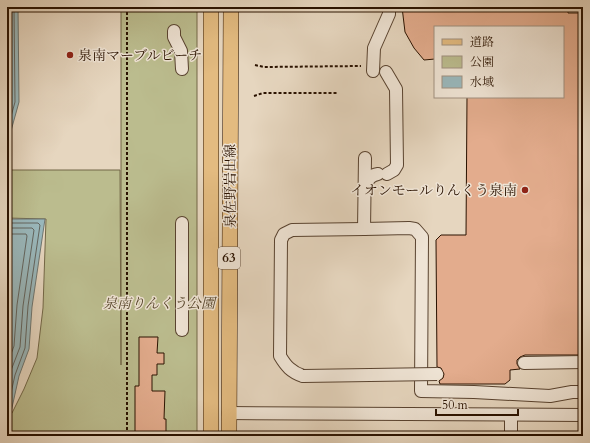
<svg xmlns="http://www.w3.org/2000/svg" width="590" height="443" font-family="Cardo,'Noto Serif JP',serif">
	<style>
		.green { fill: #bbbc8e; stroke: #726747 }
		.water { fill: #99b7bb; stroke: #6d7570 }
		.lines { fill: none; stroke-linecap: round; stroke-linejoin: round }
		.shore { stroke: #62645e; stroke-width: 1 }
		.building { fill: #e3ac8d; stroke: #2a1200 }
		.minor-casing { stroke: #594330; stroke-width: 14 }
		.major-casing { stroke: #2a1200; stroke-width: 16 }
		.path { stroke: #2a1200; stroke-width: 2; stroke-dasharray: 3 2; stroke-linecap: butt }
		.minor { stroke: #efe4d5; stroke-width: 12 }
		.major { stroke: #e3bb80; stroke-width: 15 }
		.minor-bridge-casing { stroke: #594330; stroke-width: 14; stroke-linecap: butt }
		.minor-bridge { stroke: #efe4d5; stroke-width: 12 }
		.poi-dot { fill: #8f2418; stroke: #efe4d5; stroke-width: 1.5 }
		.labels { text-anchor: middle; dominant-baseline: central; stroke-width: 3; stroke-linejoin: round; paint-order: stroke }
		.shield { fill: #efe4d5; stroke: #655140; stroke-width: 1 }
		.shield-label { font-size: 13px; font-weight: bold; fill: #2a1200 }
		.poi-label { font-size: 14px; fill: #2a1200; stroke: #efe4d5; text-anchor: start }
		.street-label { font-size: 14px; fill: #2a1200; stroke: #efe4d5 }
		.park-label { font-size: 14px; font-style: italic; fill: #56452b; stroke: #efe4d5 }
	</style>
	<rect width="100%" height="100%" fill="#e6d6bf"/>
	<filter id="stains"><feTurbulence type="fractalNoise" baseFrequency=".005" numOctaves="4"/><feColorMatrix values="0 0 0 0 .2 0 0 0 0 .09 0 0 0 0 .02 0 0 0 .5 -.17"/></filter>
	<radialGradient id="worn" r=".72"><stop offset=".6" stop-color="#630" stop-opacity="0"/><stop offset="1" stop-color="#630" stop-opacity=".3"/></radialGradient>
	<polygon class="green" points="121,7 197,7 197,436 7,436 7,419 12,413 24,389 37,358 43,308 46,219 7,218 7,170 120,170 121,365"/>
	<g class="water">
		<polygon points="7,7 18,7 19,102 9,138 9,161 7,165"/>
		<polygon points="7,219 45,219 32,307 29,349 19,376 11,412 7,417"/>
	</g>
	<g class="lines">
		<g class="shore">
			<polyline points="7,112 10,101 9,7"/>
			<polyline points="7,131 15,102 14,7"/>
			<polyline points="7,223 38,223 40,225 28,306 25,348 15,375 7,411"/>
			<polyline points="7,228 32,228 34,230 23,306 20,347 10,373 7,388"/>
			<polyline points="7,234 26,234 27,236 17,305 14,346 7,365"/>
		</g>
	</g>
	<g class="building">
		<polygon points="402,7 568,7 568,13 583,13 583,75 582,75 583,145 583,355 525,355 520,357 517,360 517,364 520,369 510,370 510,380 505,384 440,384 439,381 443,378 444,374 441,368 437,367 436,240 441,235 466,235 467,97 563,97 563,27 435,27 435,59 424,60 414,48 405,32"/>
		<polygon points="139,337 158,337 157,353 164,353 164,364 157,364 157,375 152,375 152,391 165,391 164,419 166,419 166,436 135,436 135,386 139,386"/>
	</g>
	<g class="lines">
		<defs>
			<g id="minor">
				<polyline points="174,31 174,37 181,51 182,69"/>
				<polyline points="373,71 374,48 389,14 389,7"/>
				<polyline points="386,72 396,89 397,165 394,170 387,174"/>
				<polyline points="365,158 364,229 409,228 415,229 422,237 421,391 474,392 550,396 572,392 583,392"/>
				<path d="M365,186C368,179 371,175 378,174"/>
				<polyline points="182,330 182,223"/>
				<polyline points="524,363 583,362"/>
				<path d="M303,376C291,372 286,366 280,356L281,240L284,234L292,230L364,229"/>
				<polyline points="228,413 583,415"/>
				<polyline points="511,436 511,415"/>
			</g>
			<g id="major">
				<polyline points="211,7 211,436"/>
				<polyline points="229,436 231,7"/>
			</g>
		</defs>
		<use href="#minor" class="minor-casing"/>
		<use href="#major" class="major-casing"/>
		<g class="path">
			<polyline points="127,7 127,436"/>
			<polyline points="255,65 264,67 361,66"/>
			<polyline points="254,96 263,93 337,93"/>
		</g>
		<use href="#minor" class="minor"/>
		<use href="#major" class="major"/>
		<defs>
			<polyline id="minor-bridge" points="303,376 437,374"/>
		</defs>
		<use href="#minor-bridge" class="minor-bridge-casing"/>
		<use href="#minor-bridge" class="minor-bridge"/>
	</g>
	<g class="poi-dot">
		<circle cx="70" cy="55" r="4"/>
		<circle cx="525" cy="190" r="4"/>
	</g>
	<g class="labels">
		<rect class="shield" x="218" y="247" width="22" height="22" rx="3"/>
		<g class="shield-label">
			<text x="229" y="258">63</text>
		</g>
		<g class="poi-label">
			<text x="78" y="55">泉南マーブルビーチ</text>
			<text x="517" y="190" text-anchor="end">イオンモールりんくう泉南</text>
		</g>
		<g class="street-label">
			<text transform="translate(230 186) rotate(-90)">泉佐野岩出線</text>
		</g>
		<g class="park-label">
			<text x="159" y="303">泉南りんくう公園</text>
		</g>
	</g>
	<rect width="590" height="443" fill="none" stroke="#e6d6bf" stroke-width="24"/>
	<rect x="8" y="8" width="574" height="427" fill="none" stroke="#2a1200" stroke-width="2"/>
	<rect x="12" y="12" width="566" height="419" fill="none" stroke="#2a1200"/>
	<rect x="434" y="26" width="130" height="72" fill="#efe4d5" stroke="#a09080"/>
	<rect x="442" y="39" width="20" height="6" fill="#e3bb80" stroke="#a09080"/>
	<text x="470" y="46" font-size="12" fill="#2a1200">道路</text>
	<rect x="442" y="56" width="20" height="12" fill="#bbbc8e" stroke="#a09080"/>
	<text x="470" y="66" font-size="12" fill="#2a1200">公園</text>
	<rect x="442" y="76" width="20" height="12" fill="#99b7bb" stroke="#a09080"/>
	<text x="470" y="86" font-size="12" fill="#2a1200">水域</text>
	<path d="M436 409v6h82v-6" fill="none" stroke="#2a1200" stroke-width="2"/>
	<text x="442" y="409" font-size="12" fill="#2a1200" stroke="#efe4d5" stroke-width="3" paint-order="stroke">50 m</text>
	<rect width="100%" height="100%" filter="url(#stains)"/>
	<rect width="100%" height="100%" fill="url(#worn)"/>
</svg>
